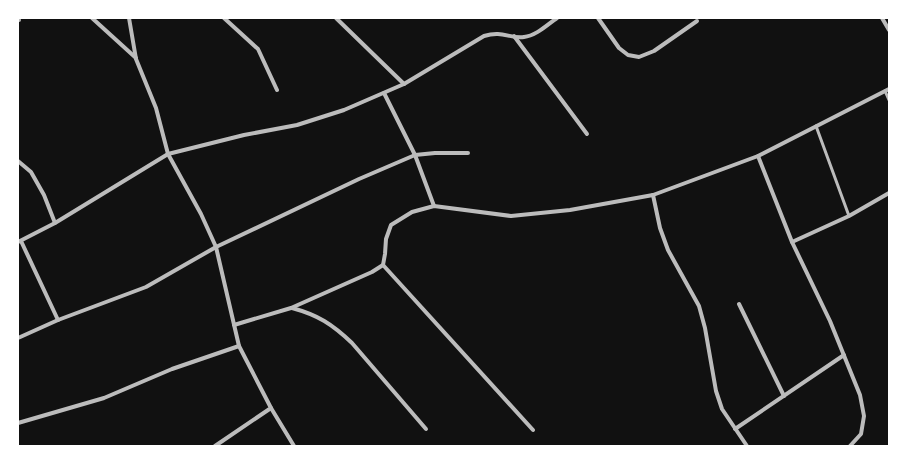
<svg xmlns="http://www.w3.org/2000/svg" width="907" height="464" font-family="Ubuntu,sans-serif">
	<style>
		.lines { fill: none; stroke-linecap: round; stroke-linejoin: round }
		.service { stroke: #bcbcbc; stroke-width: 3 }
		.minor { stroke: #bcbcbc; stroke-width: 4 }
	</style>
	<rect width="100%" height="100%" fill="#111"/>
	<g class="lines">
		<g class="service">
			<polyline points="885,91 889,100"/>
			<polyline points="816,126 849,216"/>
		</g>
		<g class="minor">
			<polyline points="92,18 136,58"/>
			<polyline points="129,18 136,59 156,108 168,154 201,214 216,247 239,346 271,408 215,446"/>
			<polyline points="224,18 258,49 277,90"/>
			<polyline points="336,18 404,84"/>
			<polyline points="598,18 619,48 628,55 639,57 654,51 697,21"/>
			<polyline points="882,18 889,30"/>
			<polyline points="18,20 19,20"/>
			<polyline points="514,36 587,134"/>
			<polyline points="384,93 415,155 434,206"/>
			<polyline points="758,156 792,242 830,321 860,395 864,416 861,434 850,446"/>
			<polyline points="18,161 31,172 44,195 55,223"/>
			<polyline points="653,195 660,228 668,250 699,306 705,328 716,391 722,409 747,446"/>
			<polyline points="21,241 58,320"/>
			<path d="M18,242L55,223L168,154L244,135L297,125L344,110L404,84L484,36C503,30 509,39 524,37C536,36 548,24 557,18"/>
			<polyline points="792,242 849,216 889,193"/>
			<polyline points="383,265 533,430"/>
			<polyline points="739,304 784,396"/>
			<path d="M292,308C318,315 332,324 352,343L426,429"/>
			<polyline points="234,325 291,308 372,272 383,265 385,254 386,239 391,225 412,212 434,206 511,216 570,210 653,195 758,156 889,89"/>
			<polyline points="18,338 58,320 146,287 216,247 359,179 415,155 435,153 468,153"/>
			<polyline points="271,408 294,446"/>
			<polyline points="18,423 104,398 172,369 239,346"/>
			<polyline points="735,429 844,355"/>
		</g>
	</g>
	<rect width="907" height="464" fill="none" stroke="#ffffff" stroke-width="38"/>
</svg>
